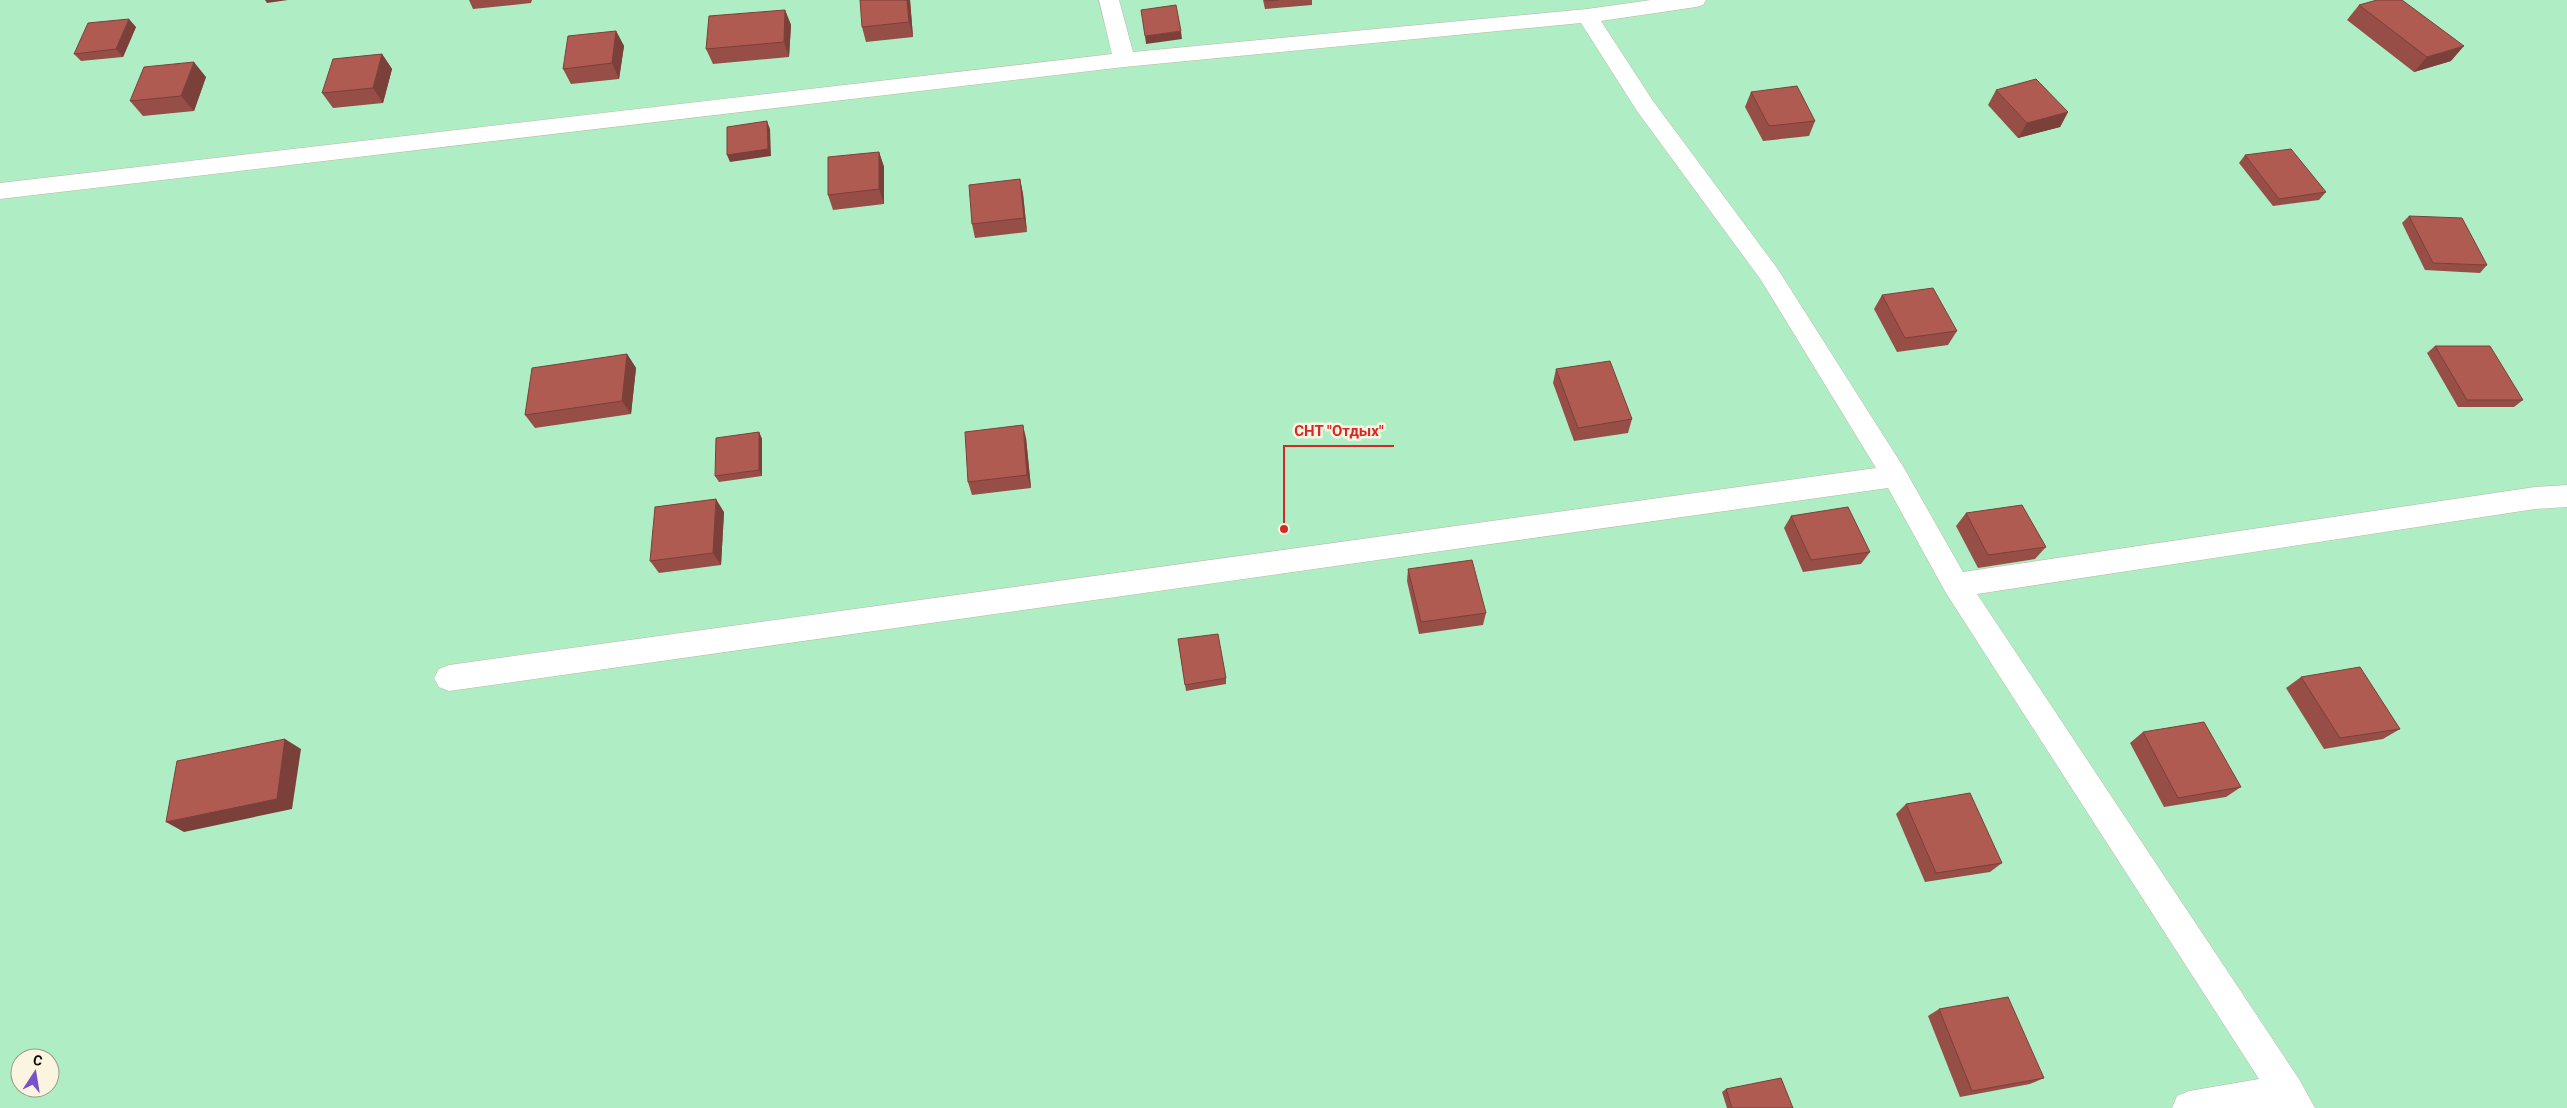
<svg xmlns="http://www.w3.org/2000/svg" width="2567" height="1108" font-family="Roboto,sans-serif">
	<style>
		.green { fill: #afeec5; fill-rule: evenodd }
		.lines { fill: none; stroke-linecap: round; stroke-linejoin: round }
		.minor-casing { stroke: #bbb6a2; stroke-width: 1 }
		.minor { fill: #fff; fill-rule: evenodd }
		.wall { fill: #974e47 }
		.shaded-wall { fill: #7b4039 }
		.building { fill: #b05b52; stroke: #7b4039 }
		.leader { fill: none; stroke: #d62828; stroke-width: 2 }
		.callout-dot { fill: #d62828; stroke: #fbf5e0; stroke-width: 2 }
		.callout-label { font-size: 15px; text-anchor: middle; font-weight: bold; fill: #d62828; stroke: #fbf5e0; stroke-width: 5; stroke-linejoin: round; paint-order: stroke }
	</style>
	<rect width="100%" height="100%" fill="#fbf5e0"/>
	<path class="green" d="M0,0H2567V1108H0ZM20,1058H50V1088H20Z"/>
	<g class="lines">
		<defs>
			<polygon id="minor" points="1099,0 1119,0 1133,52 1587,9 1651,0 1706,0 1703,5 1696,7 1601,21 1653,101 1777,268 1904,468 1963,572 2535,487 2567,485 2567,507 2535,509 1977,594 2299,1079 2315,1108 2172,1108 2177,1096 2189,1091 2259,1079 1946,593 1888,488 449,691 439,687 434,678 439,669 449,665 1876,468 1761,280 1637,111 1581,23 1124,67 0,199 0,183 1112,54"/>
		</defs>
		<use href="#minor" class="minor-casing"/>
		<use href="#minor" class="minor"/>
	</g>
	<g class="wall">
		<polygon points="469,0 532,0 531,3 473,9"/>
		<polygon points="910,0 913,37 866,42 862,27"/>
		<polygon points="1263,0 1312,0 1312,5 1265,9"/>
		<polygon points="2359,5 2451,61 2414,72 2347,20"/>
		<polygon points="785,10 791,25 789,57 713,64 706,49"/>
		<polygon points="136,27 123,57 81,61 74,54"/>
		<polygon points="616,31 624,46 619,79 571,84 563,69"/>
		<polygon points="382,54 392,69 383,103 333,108 322,93"/>
		<polygon points="206,77 194,111 143,116 130,101"/>
		<polygon points="1996,90 2068,112 2060,127 2018,138 1988,105"/>
		<polygon points="1751,92 1815,121 1809,136 1763,141 1745,107"/>
		<polygon points="879,152 884,167 884,204 833,210 828,195"/>
		<polygon points="2245,155 2326,192 2319,200 2273,206 2239,163"/>
		<polygon points="1020,179 1023,194 1027,232 975,238 972,224"/>
		<polygon points="2409,216 2487,265 2480,273 2425,270 2402,223"/>
		<polygon points="1882,295 1957,331 1948,345 1897,352 1874,309"/>
		<polygon points="2435,346 2523,400 2514,407 2458,407 2427,353"/>
		<polygon points="627,354 636,368 631,414 535,428 525,415"/>
		<polygon points="1556,369 1632,419 1628,433 1574,441 1553,383"/>
		<polygon points="759,432 762,439 762,476 719,482 715,476"/>
		<polygon points="1026,438 1031,488 972,495 968,482"/>
		<polygon points="724,512 721,565 659,573 650,561"/>
		<polygon points="1966,513 2046,547 2035,559 1978,568 1956,526"/>
		<polygon points="1791,516 1870,552 1861,564 1803,572 1784,528"/>
		<polygon points="1408,569 1486,613 1483,625 1419,634 1407,581"/>
		<polygon points="1178,639 1226,678 1226,684 1186,691"/>
		<polygon points="2301,677 2400,729 2383,739 2324,749 2286,688"/>
		<polygon points="2143,732 2241,787 2226,797 2164,807 2130,743"/>
		<polygon points="1906,804 2002,863 1990,872 1925,882 1896,814"/>
		<polygon points="1939,1009 2044,1078 2030,1084 1960,1097 1928,1016"/>
		<polygon points="1726,1089 1793,1108 1727,1108 1722,1092"/>
	</g>
	<g class="shaded-wall">
		<polygon points="265,0 288,0 267,3"/>
		<polygon points="907,0 910,0 913,37 909,22"/>
		<polygon points="785,10 791,25 789,57 784,42"/>
		<polygon points="129,19 136,27 123,57 116,49"/>
		<polygon points="616,31 624,46 619,79 612,63"/>
		<polygon points="1181,31 1182,39 1146,44 1145,36"/>
		<polygon points="2464,46 2451,61 2414,72 2427,57"/>
		<polygon points="382,54 392,69 383,103 373,88"/>
		<polygon points="194,62 206,77 194,111 181,96"/>
		<polygon points="2068,112 2060,127 2018,138 2027,123"/>
		<polygon points="767,121 770,129 771,156 730,162 727,155"/>
		<polygon points="879,152 884,167 884,204 879,189"/>
		<polygon points="1020,179 1023,194 1027,232 1024,218"/>
		<polygon points="627,354 636,368 631,414 622,401"/>
		<polygon points="1023,425 1026,438 1031,488 1027,475"/>
		<polygon points="759,432 762,439 762,476 759,470"/>
		<polygon points="716,499 724,512 721,565 713,553"/>
		<polygon points="285,739 301,749 292,809 184,832 166,822"/>
	</g>
	<g class="building">
		<polygon points="860,0 907,0 909,22 862,27"/>
		<polygon points="1265,0 1279,0 1265,1"/>
		<polygon points="2377,0 2402,0 2464,46 2427,57 2359,5"/>
		<polygon points="1176,5 1181,31 1145,36 1141,10"/>
		<polygon points="785,10 784,42 706,49 709,16"/>
		<polygon points="129,19 116,49 74,54 88,23"/>
		<polygon points="616,31 612,63 563,69 568,36"/>
		<polygon points="382,54 373,88 322,93 333,59"/>
		<polygon points="194,62 181,96 130,101 144,67"/>
		<polygon points="2036,79 2068,112 2027,123 1996,90"/>
		<polygon points="1797,86 1815,121 1769,126 1751,92"/>
		<polygon points="767,121 768,149 727,155 727,127"/>
		<polygon points="2291,149 2326,192 2279,199 2245,155"/>
		<polygon points="879,152 879,189 828,195 828,157"/>
		<polygon points="1020,179 1024,218 972,224 969,185"/>
		<polygon points="2409,216 2462,218 2487,265 2433,263"/>
		<polygon points="1933,288 1957,331 1905,338 1882,295"/>
		<polygon points="2435,346 2490,346 2523,400 2467,400"/>
		<polygon points="627,354 622,401 525,415 532,368"/>
		<polygon points="1610,361 1632,419 1578,428 1556,369"/>
		<polygon points="1023,425 1027,475 968,482 965,432"/>
		<polygon points="759,432 759,470 715,476 716,438"/>
		<polygon points="716,499 713,553 650,561 655,507"/>
		<polygon points="2022,505 2046,547 1988,555 1966,513"/>
		<polygon points="1848,507 1870,552 1811,560 1791,516"/>
		<polygon points="1472,560 1486,613 1421,622 1408,569"/>
		<polygon points="1218,634 1226,678 1185,685 1178,639"/>
		<polygon points="2360,667 2400,729 2340,738 2301,677"/>
		<polygon points="2204,722 2241,787 2178,798 2143,732"/>
		<polygon points="285,739 277,799 166,822 177,761"/>
		<polygon points="1970,793 2002,863 1936,873 1906,804"/>
		<polygon points="2008,997 2044,1078 1972,1091 1939,1009"/>
		<polygon points="1781,1078 1793,1108 1732,1108 1726,1089"/>
	</g>
	<path class="leader" d="M1284 529L1284 446H1394"/>
	<circle class="callout-dot" cx="1284" cy="529" r="5"/>
	<g class="callout-label">
		<text x="1339" y="436">СНТ "Отдых"</text>
	</g>
	<g transform="translate(35 1073) rotate(12)"><circle r="24" fill="#fbf5e0" stroke="#9d9889"/>
	<path d="M0-4L9 19L0 12L-9 19Z" fill="#7851cb"/>
	<text y="-8" font-size="14" font-weight="bold" text-anchor="middle" fill="#0f0d07">С</text>
	</g>
</svg>
